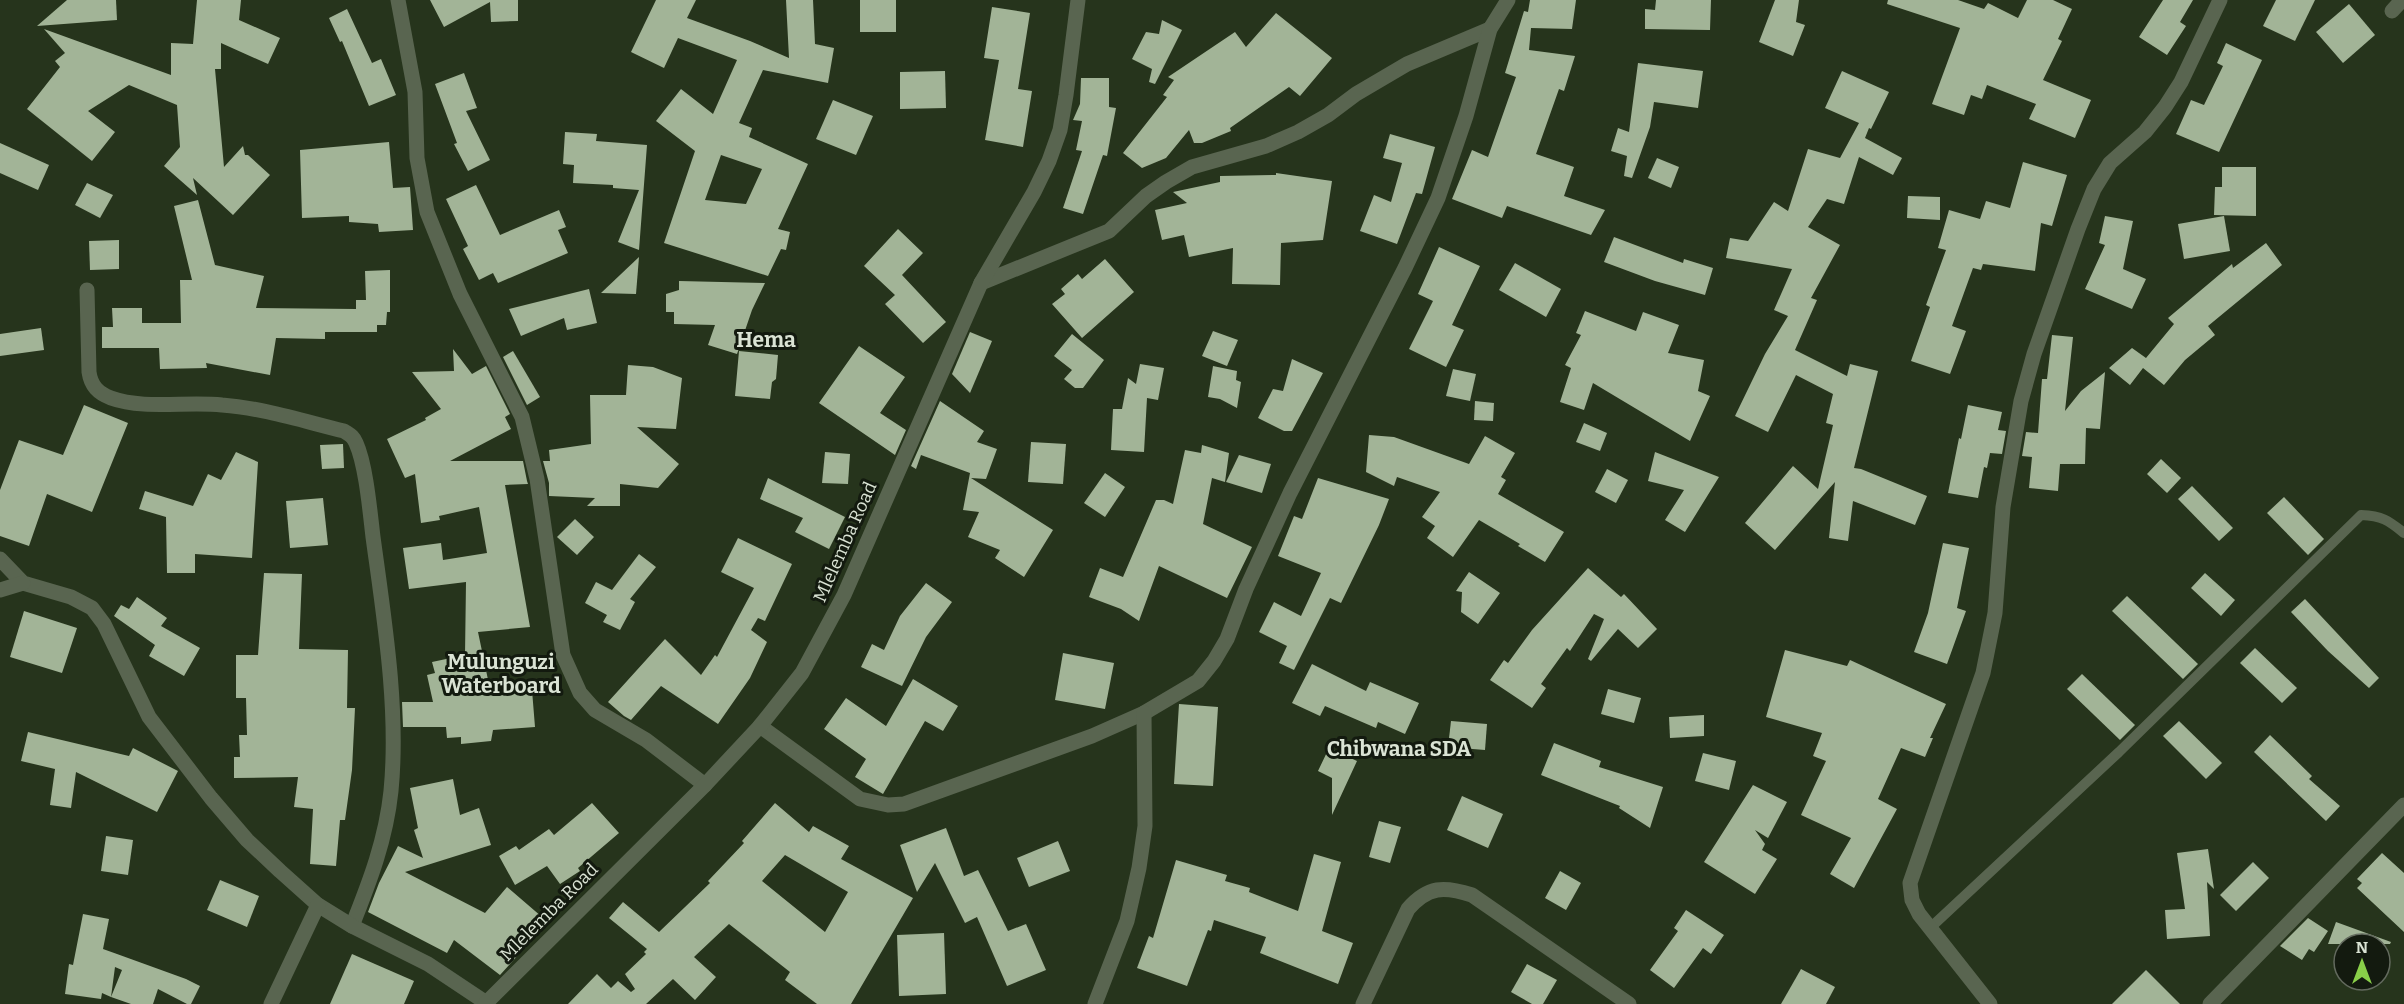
<svg xmlns="http://www.w3.org/2000/svg" width="2404" height="1004" font-family="Bitter,serif">
	<style>
		.building { fill: #a2b497; fill-rule: evenodd }
		.lines { fill: none; stroke-linecap: round; stroke-linejoin: round }
		.service { stroke: #596550; stroke-width: 10 }
		.minor { stroke: #596550; stroke-width: 15 }
		.tertiary { stroke: #596550; stroke-width: 15 }
		.labels { text-anchor: middle; dominant-baseline: central; stroke-width: 6; stroke-linejoin: round; paint-order: stroke }
		.street-label { font-size: 18px; fill: #dae3d4; stroke: #131a0f }
		.quarter-label { font-size: 21px; font-weight: bold; fill: #dae3d4; stroke: #131a0f }
	</style>
	<rect width="100%" height="100%" fill="#26341c"/>
	<g class="building">
		<polygon points="67,0 116,0 117,20 37,26"/>
		<polygon points="197,0 241,0 239,20 280,38 268,64 221,43 221,69 215,69 224,167 243,146 245,155 248,155 270,175 233,215 193,178 197,195 164,166 180,147 177,105 129,85 88,111 115,132 92,161 27,109 60,67 55,61 65,53 44,29 171,75 171,43 193,44"/>
		<polygon points="430,0 518,0 518,21 491,22 490,2 444,27"/>
		<path d="M656,0H696L687,18L750,41L789,58L786,0H813L815,44L834,48L828,83L763,70L739,123L752,128L749,137L808,164L778,229L790,232L786,250L781,249L768,276L664,243L695,151L656,121L681,89L713,114L737,60L678,38L664,68L631,52ZM721,155L762,169L746,204L705,200Z"/>
		<rect x="860" y="0" width="36" height="32"/>
		<polygon points="1530,0 1576,0 1572,29 1531,28 1529,50 1575,56 1564,91 1559,89 1536,154 1574,167 1564,196 1605,210 1591,235 1507,206 1502,218 1452,199 1472,150 1488,157 1516,77 1505,73 1524,11 1528,12"/>
		<polygon points="1656,0 1711,0 1710,30 1645,29 1645,9 1655,10"/>
		<polygon points="1775,0 1799,0 1796,22 1805,25 1793,56 1759,42"/>
		<polygon points="1888,0 1958,0 1984,9 1988,3 2018,18 2027,0 2053,0 2072,9 2058,39 2062,41 2043,80 2091,100 2075,138 2029,119 2036,104 1987,85 1982,99 1971,95 1964,115 1932,104 1960,28 1887,4"/>
		<polygon points="2163,0 2193,0 2180,22 2186,26 2167,55 2139,37"/>
		<polygon points="2276,0 2315,0 2295,41 2263,26"/>
		<polygon points="2349,4 2375,35 2343,63 2316,32"/>
		<polygon points="992,7 1030,13 1018,89 1032,91 1023,147 985,140 999,60 984,58"/>
		<polygon points="347,9 372,63 381,59 396,95 369,106 342,41 340,42 329,18"/>
		<polygon points="1276,13 1332,58 1300,96 1289,87 1230,128 1231,131 1202,143 1194,143 1189,130 1166,158 1142,168 1123,153 1167,97 1163,95 1174,80 1168,77 1235,32 1246,47"/>
		<polygon points="1162,20 1182,30 1155,84 1149,82 1152,69 1132,59 1146,32 1159,34"/>
		<polygon points="2226,43 2262,60 2219,152 2176,134 2191,100 2204,105 2223,66 2217,63"/>
		<polygon points="1638,63 1703,71 1698,108 1654,102 1650,127 1632,178 1624,176 1627,156 1611,151 1618,128 1629,132"/>
		<polygon points="945,71 946,108 900,109 900,72"/>
		<polygon points="1842,71 1889,92 1871,129 1869,128 1865,138 1902,158 1893,175 1859,157 1844,204 1827,199 1808,227 1840,245 1811,298 1817,300 1795,350 1847,376 1850,364 1878,371 1854,468 1861,469 1927,496 1915,525 1853,501 1848,541 1829,538 1835,482 1775,550 1745,523 1793,466 1818,489 1833,425 1826,423 1833,394 1796,375 1768,432 1735,416 1765,354 1788,316 1774,310 1792,269 1726,258 1730,238 1748,241 1774,202 1788,211 1808,149 1840,158 1859,123 1825,108"/>
		<polygon points="464,73 477,108 466,111 490,160 468,171 454,144 457,143 435,84"/>
		<polygon points="1081,78 1109,78 1109,107 1116,108 1107,156 1103,155 1083,214 1063,208 1082,151 1076,150 1082,121 1073,120 1080,104"/>
		<polygon points="833,100 873,116 856,155 816,139"/>
		<polygon points="565,132 597,134 596,141 647,145 639,250 618,242 639,190 613,188 613,185 573,183 574,165 563,164"/>
		<polygon points="1390,134 1435,147 1422,194 1416,193 1397,244 1360,231 1374,195 1391,202 1402,163 1383,158"/>
		<polygon points="389,142 393,188 410,187 413,230 379,232 378,224 349,222 349,216 302,218 300,150"/>
		<polygon points="0,143 49,165 38,190 0,173"/>
		<polygon points="1657,158 1679,167 1671,188 1648,178"/>
		<polygon points="2023,162 2067,175 2052,226 2041,223 2035,271 1983,264 1981,270 1973,268 1952,326 1966,331 1950,374 1911,361 1930,307 1926,305 1946,250 1938,248 1949,210 1980,219 1986,201 2010,208"/>
		<polygon points="2222,167 2256,167 2256,216 2214,215 2215,187 2222,187"/>
		<polygon points="1276,173 1332,181 1323,240 1281,243 1280,285 1232,284 1233,248 1189,257 1184,235 1162,240 1155,210 1187,203 1173,192 1220,182 1220,176 1276,175"/>
		<polygon points="87,183 113,195 100,218 75,205"/>
		<polygon points="476,185 500,235 559,210 566,227 558,230 568,253 498,283 493,273 479,280 463,249 468,246 446,199"/>
		<polygon points="1908,196 1940,197 1940,220 1907,218"/>
		<polygon points="198,200 215,265 264,276 256,308 356,309 356,300 366,300 365,271 390,270 390,312 387,312 386,325 377,325 377,332 325,332 325,339 276,338 270,375 206,363 207,368 160,369 159,348 102,348 102,327 113,327 112,308 142,308 142,323 181,323 180,280 192,280 174,206"/>
		<polygon points="2105,216 2133,221 2123,269 2146,279 2132,309 2085,289 2105,245 2099,243"/>
		<polygon points="2224,216 2230,251 2184,259 2178,224"/>
		<polygon points="898,229 923,253 902,275 946,322 923,343 885,304 895,295 864,266"/>
		<polygon points="1614,237 1683,263 1684,259 1713,268 1705,295 1655,281 1604,262"/>
		<polygon points="119,240 119,269 90,270 89,241"/>
		<polygon points="2266,243 2282,265 2208,326 2215,335 2185,360 2164,385 2143,368 2130,385 2109,368 2132,348 2146,358 2174,324 2168,318 2232,264 2233,268"/>
		<polygon points="1439,247 1480,266 1452,325 1464,330 1446,367 1409,349 1433,301 1418,294"/>
		<polygon points="639,257 636,294 601,293"/>
		<polygon points="1105,259 1134,292 1082,338 1052,304 1065,294 1061,289 1078,274 1082,279"/>
		<polygon points="1515,263 1561,289 1546,317 1499,290"/>
		<polygon points="679,281 765,283 752,310 737,354 708,345 715,325 674,324 674,312 666,312 666,294 679,290"/>
		<polygon points="589,289 597,323 567,330 564,318 521,336 509,309"/>
		<polygon points="1585,311 1636,331 1643,312 1679,325 1668,353 1704,360 1698,391 1710,396 1690,441 1593,383 1584,410 1560,402 1571,368 1565,365 1581,335 1576,333"/>
		<polygon points="41,328 44,350 0,356 0,334"/>
		<polygon points="1213,331 1238,340 1227,366 1202,356"/>
		<polygon points="970,332 992,341 970,393 952,374"/>
		<polygon points="1072,334 1104,360 1083,388 1075,388 1064,379 1072,370 1054,356"/>
		<polygon points="2052,335 2073,337 2065,411 2081,391 2105,372 2100,429 2086,428 2085,464 2060,464 2058,491 2029,488 2032,457 2022,456 2026,432 2038,433 2042,379 2047,379"/>
		<polygon points="859,346 905,377 880,413 906,430 895,455 819,403"/>
		<polygon points="453,349 472,374 486,366 510,414 505,417 511,429 450,461 523,461 527,481 528,484 505,485 530,627 478,632 491,694 532,690 535,727 493,730 491,741 461,744 461,737 447,738 446,727 403,727 402,702 433,702 427,675 435,673 432,662 465,655 466,582 409,589 403,548 441,543 443,560 487,553 479,507 439,516 440,520 421,523 415,474 405,478 387,439 426,420 425,418 441,409 412,372 454,371"/>
		<polygon points="513,351 540,397 527,405 503,357"/>
		<polygon points="739,351 778,355 776,379 772,382 770,399 735,396"/>
		<polygon points="1292,359 1323,373 1292,431 1284,431 1258,418 1273,389 1283,391"/>
		<polygon points="1140,364 1164,368 1158,400 1147,398 1144,452 1111,450 1113,409 1122,409 1128,378 1136,384"/>
		<polygon points="628,365 653,367 682,378 676,429 637,427 679,464 658,488 620,484 620,506 587,506 595,498 549,496 549,483 543,461 550,461 549,450 591,444 590,395 626,395"/>
		<polygon points="1213,366 1237,371 1236,380 1241,382 1237,408 1220,399 1208,397"/>
		<polygon points="1453,369 1476,374 1470,401 1446,396"/>
		<polygon points="940,401 984,431 977,442 997,449 986,479 971,478 1053,530 1024,577 995,558 1000,550 968,537 979,512 963,510 970,473 921,455 916,469 911,466"/>
		<polygon points="1475,401 1494,403 1493,421 1474,420"/>
		<polygon points="84,405 128,423 92,512 47,494 29,546 0,536 0,490 19,440 63,455"/>
		<polygon points="1968,405 2002,412 1998,430 2006,431 2002,454 1990,453 1987,468 1984,467 1978,498 1948,493 1959,438 1961,439"/>
		<polygon points="1584,423 1607,433 1600,451 1576,442"/>
		<polygon points="1369,435 1394,437 1469,464 1485,436 1515,453 1501,477 1506,480 1498,494 1564,532 1545,562 1518,546 1520,544 1479,520 1453,557 1427,538 1435,526 1422,517 1440,492 1397,477 1394,486 1366,472"/>
		<polygon points="1031,442 1066,444 1063,484 1028,482"/>
		<polygon points="343,444 344,468 322,469 320,445"/>
		<polygon points="1202,445 1229,453 1225,482 1212,478 1203,524 1252,547 1227,598 1159,566 1139,621 1121,609 1089,597 1100,568 1123,577 1156,500 1164,500 1173,504 1185,450 1201,453"/>
		<polygon points="236,452 258,462 252,558 195,554 195,573 167,573 166,517 139,509 145,491 193,506 208,474 221,480"/>
		<polygon points="825,452 850,454 848,484 822,483"/>
		<polygon points="1655,452 1719,477 1685,532 1665,520 1684,490 1648,481"/>
		<polygon points="1239,455 1271,464 1262,493 1226,482"/>
		<polygon points="2161,459 2181,478 2167,493 2147,474"/>
		<polygon points="1607,469 1628,480 1616,503 1595,492"/>
		<polygon points="1105,473 1125,487 1105,517 1084,503"/>
		<polygon points="768,478 845,517 829,549 795,532 803,518 760,499"/>
		<polygon points="1318,478 1389,499 1379,525 1341,603 1330,598 1294,670 1279,663 1287,646 1259,632 1274,602 1301,616 1321,573 1278,556 1294,516 1302,519"/>
		<polygon points="2192,486 2233,528 2219,541 2178,499"/>
		<polygon points="2284,497 2324,539 2308,555 2267,513"/>
		<polygon points="323,498 328,545 290,548 286,501"/>
		<polygon points="575,519 594,537 577,555 557,537"/>
		<polygon points="738,538 792,564 765,621 758,618 751,630 767,642 750,678 718,724 661,686 631,720 624,716 608,702 665,639 701,675 715,655 717,657 754,588 721,572"/>
		<polygon points="1943,543 1969,548 1957,608 1966,611 1947,664 1914,652 1928,613"/>
		<polygon points="639,554 656,567 630,599 635,602 620,630 603,622 607,615 585,603 596,582 612,590"/>
		<polygon points="1588,568 1621,597 1624,594 1657,629 1638,648 1618,629 1591,661 1588,659 1604,619 1594,614 1570,651 1567,648 1541,684 1546,688 1532,708 1490,680 1504,660 1508,663 1532,630"/>
		<polygon points="1469,572 1500,593 1478,624 1461,612 1462,592 1456,591"/>
		<polygon points="264,573 302,574 299,649 348,650 347,708 355,708 352,770 345,820 340,820 336,866 310,864 313,809 294,807 298,777 234,778 234,757 240,757 239,735 247,735 246,698 236,698 236,655 258,655"/>
		<polygon points="2205,573 2235,600 2221,616 2191,588"/>
		<polygon points="926,583 952,602 926,637 902,686 861,667 872,644 884,650 900,616"/>
		<polygon points="2127,596 2198,664 2183,679 2112,611"/>
		<polygon points="137,597 167,618 161,626 200,648 184,676 149,656 155,645 114,616 121,605 129,609"/>
		<polygon points="2305,599 2379,678 2369,688 2328,651 2291,612"/>
		<polygon points="24,611 77,628 62,673 10,657"/>
		<polygon points="2255,648 2297,688 2282,703 2240,663"/>
		<polygon points="1785,650 1847,666 1850,660 1946,704 1930,738 1933,738 1925,757 1901,748 1878,799 1897,809 1854,888 1830,874 1851,838 1801,815 1826,761 1813,756 1822,733 1766,717"/>
		<polygon points="1063,653 1114,663 1105,709 1055,700"/>
		<polygon points="1312,664 1366,691 1370,682 1419,703 1405,734 1378,722 1376,728 1325,706 1320,716 1292,703"/>
		<polygon points="2082,674 2135,725 2120,740 2067,689"/>
		<polygon points="913,679 958,706 943,731 925,721 883,794 855,777 866,759 824,729 846,698 886,726"/>
		<polygon points="1608,689 1641,698 1634,723 1601,714"/>
		<polygon points="1179,704 1218,707 1213,786 1174,784"/>
		<polygon points="1704,715 1704,736 1670,738 1669,717"/>
		<polygon points="1451,721 1487,724 1485,750 1448,747"/>
		<polygon points="2179,721 2222,763 2206,779 2163,736"/>
		<polygon points="28,732 129,756 133,748 178,771 157,812 76,772 71,808 50,805 55,769 21,761"/>
		<polygon points="2270,735 2312,776 2309,779 2340,806 2326,821 2254,752"/>
		<polygon points="1554,743 1601,761 1599,767 1663,787 1650,828 1619,808 1620,806 1541,775"/>
		<polygon points="1329,748 1357,761 1332,815 1332,778 1318,771"/>
		<polygon points="1703,753 1736,761 1729,790 1695,781"/>
		<polygon points="453,779 460,815 479,808 491,845 405,872 485,913 507,887 542,917 514,950 519,954 500,975 454,940 447,953 368,912 379,883 398,846 423,858 414,830 418,828 410,788"/>
		<polygon points="1753,785 1787,802 1768,838 1755,830 1765,844 1762,850 1777,859 1755,894 1704,862"/>
		<polygon points="1462,796 1503,814 1488,848 1447,830"/>
		<polygon points="592,803 619,833 578,868 580,871 560,884 547,866 515,885 499,856 516,846 519,850 549,829 554,835"/>
		<path d="M775,803L809,832L813,826L849,846L841,859L913,898L851,1004H817L785,980L790,972L729,924L694,957L716,977L695,1000L673,979L646,1004H568L597,974L611,988L618,981L631,992L635,989L625,974L646,954L644,952L647,949L609,918L623,902L659,932L710,883L708,881L744,843L742,841ZM785,855L848,892L825,932L762,881Z"/>
		<polygon points="1379,821 1401,827 1390,863 1369,857"/>
		<polygon points="946,828 964,876 978,870 1008,931 1026,924 1046,970 1007,986 977,917 965,923 935,863 917,892 900,845"/>
		<polygon points="106,836 133,840 128,875 101,871"/>
		<polygon points="1058,841 1070,871 1029,887 1017,858"/>
		<polygon points="2208,849 2214,889 2207,882 2210,936 2167,939 2165,910 2185,909 2177,853"/>
		<polygon points="2382,853 2404,873 2404,932 2357,888 2362,883 2357,879"/>
		<polygon points="1314,854 1341,862 1322,931 1353,943 1338,984 1260,953 1266,937 1214,920 1211,931 1208,930 1187,986 1137,968 1149,936 1153,938 1176,860 1227,875 1225,881 1250,888 1249,892 1298,911"/>
		<polygon points="2253,862 2269,878 2236,911 2220,895"/>
		<polygon points="1560,871 1581,883 1566,910 1545,898"/>
		<polygon points="220,880 259,896 247,927 207,910"/>
		<polygon points="1686,910 1724,935 1711,954 1703,948 1674,988 1650,970 1678,931 1674,928"/>
		<polygon points="83,914 109,919 103,949 117,954 116,957 117,954 186,979 200,986 191,1004 187,1004 158,989 153,1004 131,1004 111,997 122,970 115,967 111,997 102,993 101,999 65,994 69,964 73,965"/>
		<polygon points="2308,918 2328,931 2314,952 2309,949 2302,960 2280,946"/>
		<polygon points="2336,922 2391,942 2390,944 2328,944"/>
		<polygon points="944,933 946,994 899,996 897,935"/>
		<polygon points="352,954 414,981 404,1004 330,1004"/>
		<polygon points="1527,964 1557,980 1543,1004 1532,1004 1511,992"/>
		<polygon points="1801,969 1835,987 1826,1004 1781,1004"/>
		<polygon points="2146,970 2180,1004 2112,1004"/>
	</g>
	<g class="lines">
		<path class="service" d="M1929,929L2119,752L2361,515C2382,516 2388,520 2404,533"/>
		<g class="minor">
			<polyline points="398,0 415,92 417,158 427,212 460,294 522,417 537,479 563,655 580,693 595,710 646,740 705,785"/>
			<polyline points="2392,11 2402,0"/>
			<polyline points="981,283 1109,231 1146,196 1166,182 1192,167 1266,146 1298,132 1328,115 1356,94 1407,64 1490,29"/>
			<path d="M87,290L89,372C91,386 98,393 111,398C144,410 187,401 222,405C263,408 303,421 344,431C350,435 353,436 356,443C366,465 370,512 373,537C384,618 399,709 391,791C386,839 370,881 352,926"/>
			<polyline points="0,559 23,583 71,597 92,608 104,624 149,717 211,798 247,840 280,871 318,905 352,926 428,964 488,1004"/>
			<polyline points="0,590 23,583"/>
			<polyline points="760,726 860,799 888,805 904,804 1092,736 1144,713 1198,681 1214,661 1227,639 1246,589 1290,493 1405,268 1438,198 1466,116 1490,29 1508,0"/>
			<polyline points="271,1004 318,905"/>
			<polyline points="1095,1004 1127,921 1139,868 1145,826 1144,713"/>
			<path d="M1363,1004L1408,909C1428,886 1444,886 1472,895L1629,1004"/>
			<polyline points="1990,1004 1919,914 1912,900 1910,883 1983,673 1995,613 2003,507 2021,401 2034,354 2078,229 2094,189 2110,163 2145,132 2165,107 2181,82 2220,0"/>
			<polyline points="2210,1004 2404,805"/>
		</g>
		<polyline class="tertiary" points="485,1004 705,785 760,726 802,673 844,595 981,283 1034,192 1049,161 1060,130 1066,95 1078,0"/>
	</g>
	<g class="labels">
		<g class="street-label">
			<text transform="translate(845 542) rotate(-66)">Mlelemba Road</text>
			<text transform="translate(549 912) rotate(-45)">Mlelemba Road</text>
		</g>
		<g class="quarter-label">
			<text x="766" y="340">Hema</text>
			<text x="501" y="662">Mulunguzi<tspan x="501" dy="24">Waterboard</tspan></text>
			<text x="1399" y="749">Chibwana SDA</text>
		</g>
	</g>
	<g transform="translate(2362 962)"><circle r="28" fill="#131a0f" stroke="#636a5e" stroke-width="1.5"/>
	<path d="M0-4.5L10 22L0 15L-10 22Z" fill="#89cf49"/>
	<text y="-9" font-size="16" font-weight="bold" text-anchor="middle" fill="#dae3d4">N</text>
	</g>
</svg>
